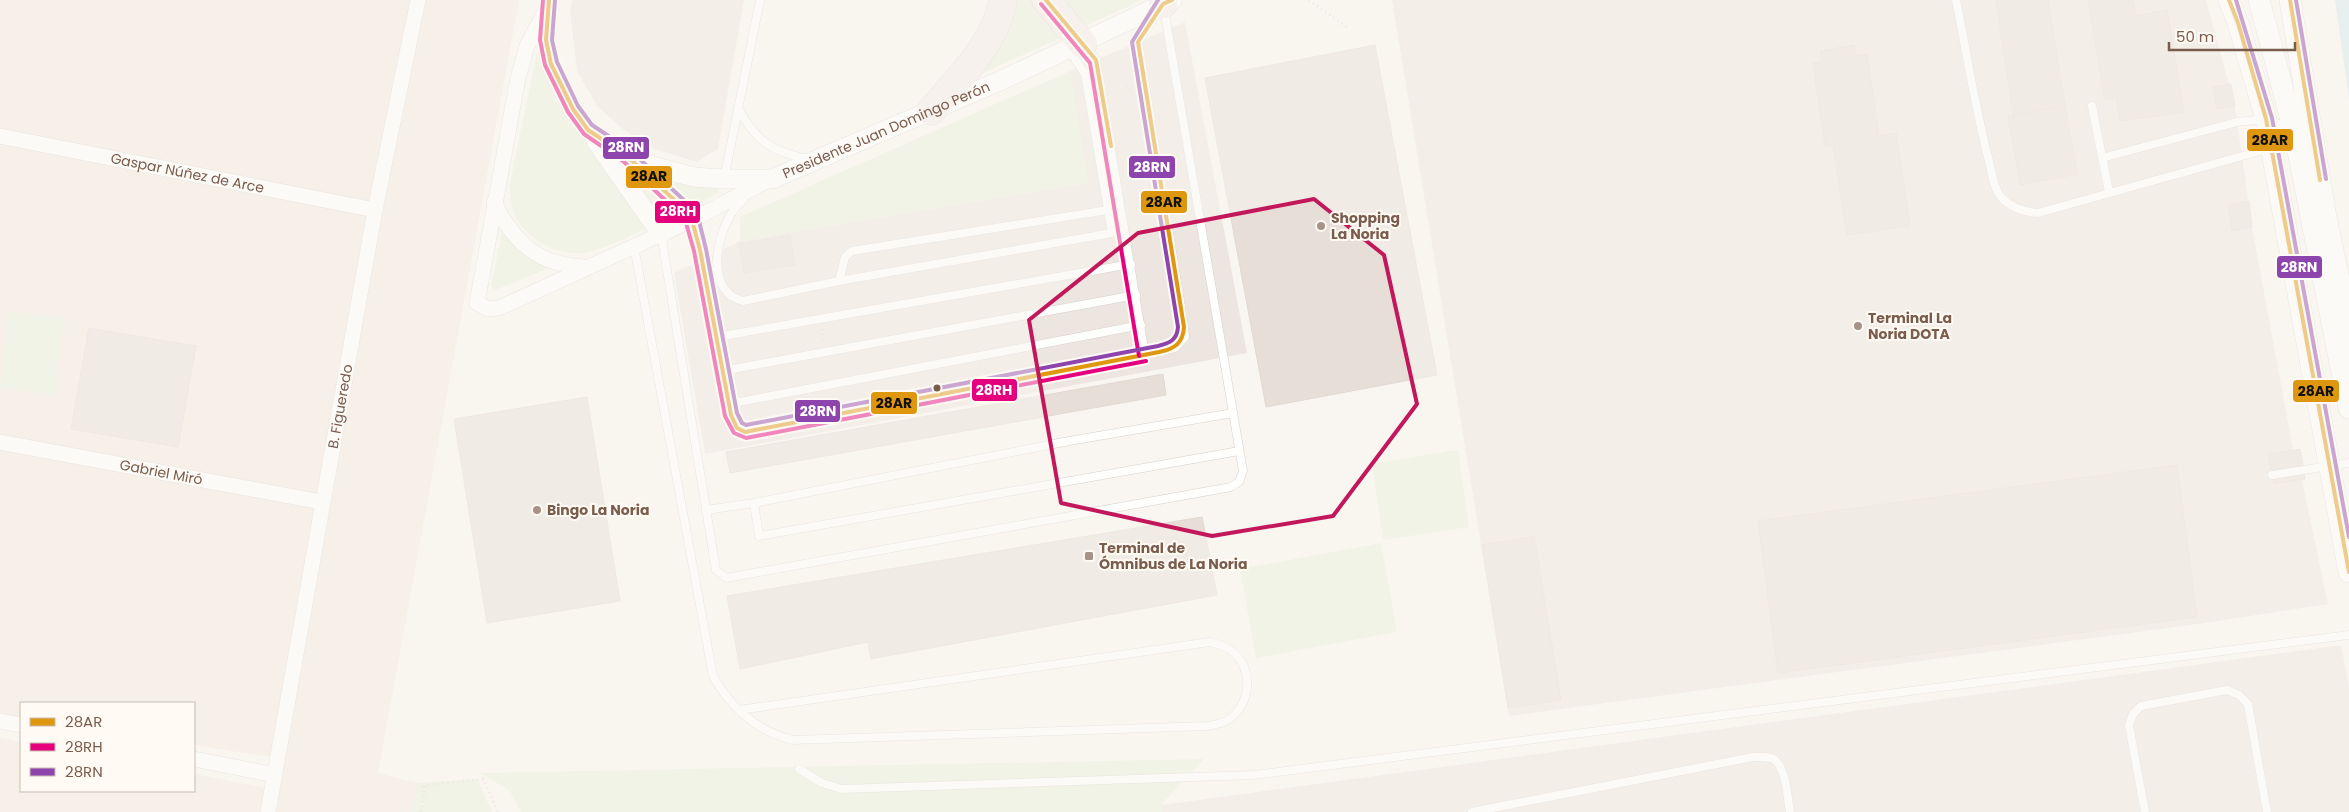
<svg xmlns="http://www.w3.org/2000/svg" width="2349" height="812" font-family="Poppins,sans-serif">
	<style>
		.residential { fill: #f2e8de }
		.industrial { fill: #ede5e0 }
		.green { fill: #e7f0db }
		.water { fill: #d0e8ea }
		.building { fill: #e6ded7; stroke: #e2d8d2 }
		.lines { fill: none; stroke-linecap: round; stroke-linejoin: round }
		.service-casing { stroke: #d7d1cb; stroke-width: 9 }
		.minor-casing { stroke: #d7d1cb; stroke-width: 16 }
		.tertiary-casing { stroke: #d7d1cb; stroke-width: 20 }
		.secondary-casing { stroke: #d9d2cb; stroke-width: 22 }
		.motorway-casing { stroke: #dad1cc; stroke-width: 29 }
		.path { stroke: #dcd5d0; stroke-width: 3; stroke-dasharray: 1 4; stroke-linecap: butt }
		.service { stroke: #fefefd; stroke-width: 8 }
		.minor { stroke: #fefefd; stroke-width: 15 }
		.tertiary { stroke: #fefefd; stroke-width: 19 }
		.secondary { stroke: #fefefd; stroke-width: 21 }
		.motorway { stroke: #f2eae7; stroke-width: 28 }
		.bus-1-casing { stroke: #fffaf3; stroke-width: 8 }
		.bus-2-casing { stroke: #fffaf3; stroke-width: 8 }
		.bus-3-casing { stroke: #fffaf3; stroke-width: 8 }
		.bus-1 { stroke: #de970f; stroke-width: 4 }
		.bus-2 { stroke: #e5007d; stroke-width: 4 }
		.bus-3 { stroke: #8e44ad; stroke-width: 4 }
		.marked { fill: none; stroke: #c2185b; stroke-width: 4; stroke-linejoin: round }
		.poi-dot { fill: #a69286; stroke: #fffaf3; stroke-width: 2 }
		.bus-dot { fill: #7a5c4d; stroke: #fffaf3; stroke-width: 2 }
		.labels { text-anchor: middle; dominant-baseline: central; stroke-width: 4; stroke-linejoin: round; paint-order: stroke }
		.street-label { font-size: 14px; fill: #7a5c4d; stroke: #fffaf3 }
		.poi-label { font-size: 14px; font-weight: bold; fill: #7a5c4d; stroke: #fffaf3; text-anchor: start }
		.line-badge { stroke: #fffaf3; stroke-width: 2 }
		.badge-label { font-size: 14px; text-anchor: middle; font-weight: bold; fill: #fff }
		.pale-badge-label { font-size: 14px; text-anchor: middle; font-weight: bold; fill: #111 }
	</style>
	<rect width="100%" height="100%" fill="#f9f5f0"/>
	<polygon class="residential" points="0,0 519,0 378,773 418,783 411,812 0,812 0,738 21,742 21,791 194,791 194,774 279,790 283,759 194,745 194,703 21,703 21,719 0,716"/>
	<g class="industrial">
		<polygon points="572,0 744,0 718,149 697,162 654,149 624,130 597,106 577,71 570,13"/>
		<polygon points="1392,0 2206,0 2235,106 2252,227 2293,449 2300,449 2305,479 2302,480 2328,604 2198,624 1509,716"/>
		<polygon points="1185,22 1247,353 705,454 674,273 740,241 1087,183 1070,71"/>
		<polygon points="2341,645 2349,687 2349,812 1163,812 1161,805"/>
	</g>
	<g class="green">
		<polygon points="1014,0 1038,0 1069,34 976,76"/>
		<polygon points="1061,0 1143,0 1087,25"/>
		<path d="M537,52L557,102L575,130L594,149L651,227C631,235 600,252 579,253C553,254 523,237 514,213C510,203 510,193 510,183Z"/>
		<polygon points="1070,71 1088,183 740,241 740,217"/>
		<polygon points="635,179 658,194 671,215 661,219"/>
		<polygon points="671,182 716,187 719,192 695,205"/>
		<polygon points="502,233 519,251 549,268 495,290 491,286"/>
		<polygon points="8,311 64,318 54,395 0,388"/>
		<polygon points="1458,450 1469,527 1383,540 1372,464"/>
		<polygon points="1381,543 1397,632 1256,658 1240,569"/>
		<polygon points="1204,759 1161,805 1163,812 521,812 509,790 480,773"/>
		<polygon points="477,779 492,812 411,812 418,783"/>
	</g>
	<polygon class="water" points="2335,0 2349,0 2349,99"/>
	<g class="building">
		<polygon points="1996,0 2048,0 2065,106 2013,115"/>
		<polygon points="2088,0 2133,0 2136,16 2167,10 2184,112 2120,121 2116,98 2105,100"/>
		<polygon points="1375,45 1437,375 1266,407 1205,78"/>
		<polygon points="1854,45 1855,56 1867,54 1879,136 1896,133 1910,226 1847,235 1833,145 1825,146 1813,63 1822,62 1821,51"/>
		<polygon points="2231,84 2235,106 2217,109 2213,87"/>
		<polygon points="2065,106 2077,174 2020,185 2008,116"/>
		<polygon points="2249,201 2252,227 2232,231 2228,205"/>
		<polygon points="790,235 795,265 744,273 739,244"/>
		<polygon points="89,328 196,346 178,447 71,429"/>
		<polygon points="1163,374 1166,395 730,473 726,452"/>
		<polygon points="587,397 620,601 487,623 454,419"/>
		<polygon points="2300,449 2305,479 2274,484 2268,454"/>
		<polygon points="2177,465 2197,617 1778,673 1758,521"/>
		<polygon points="1202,517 1217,595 871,659 868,642 740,669 727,596"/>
		<polygon points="1534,536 1561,700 1508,708 1482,545"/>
	</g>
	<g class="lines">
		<defs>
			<g id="service">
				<path d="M1956,0C1967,54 1975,108 1989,161C1992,172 1993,188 2001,197C2011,208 2025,212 2038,213L2271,148L2292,132"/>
				<polyline points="1086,47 1096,60 1145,355"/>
				<polyline points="2092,106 2109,192"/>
				<path d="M739,110C757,142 772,152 809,159"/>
				<polyline points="2102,158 2237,122 2266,119 2290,129"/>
				<polyline points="724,179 760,0"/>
				<path d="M744,199C718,219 700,291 743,301L839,281L1112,233L1085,74L1069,50"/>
				<polyline points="692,220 700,250 731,415 737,428 745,432 1175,348 1185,337 1184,327 1138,42 1158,12"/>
				<polyline points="661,234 716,570 726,578 1231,487 1239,482 1243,471 1164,9"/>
				<path d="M634,246L713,676C731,708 757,731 793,740L1207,726C1213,725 1220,724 1226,721C1251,707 1255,669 1232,651C1225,646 1218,644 1210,642L739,710"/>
				<polyline points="839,281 845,257 852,251 1108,210"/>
				<polyline points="717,337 1131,264"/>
				<polyline points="722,371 1136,295"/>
				<polyline points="729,404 1141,325"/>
				<polyline points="2272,475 2349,463"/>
				<polyline points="754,503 759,536 1239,451"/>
				<polyline points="706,510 754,503 1069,441 1233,413"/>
				<polyline points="799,769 822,783 842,789 1254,775 2349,635"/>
				<path d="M1472,812L1753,757C1761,757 1771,756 1776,761C1787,772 1787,798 1790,812"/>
				<polyline points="2145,812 2129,725 2133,714 2141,706 2227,690 2239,695 2248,704 2267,812"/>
			</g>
			<g id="minor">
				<polyline points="548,6 527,46 518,78 477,303 488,309 499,308 692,220 770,179"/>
				<path id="s1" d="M0,136L375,210"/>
				<path d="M494,202C514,243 538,265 585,267"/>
				<path id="s2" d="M0,442L321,502"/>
				<polyline points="0,721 21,725"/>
				<polyline points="194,759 275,775"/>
				<path id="s3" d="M268,812L375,210L418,0"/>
			</g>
			<g id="tertiary">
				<path id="s4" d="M549,0L546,40L551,64L573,109L588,130L627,156L652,166L694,177L724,179H772L1002,80L1172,0"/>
				<polyline points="596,141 661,234"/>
				<polyline points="635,164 683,208 692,220"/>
			</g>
			<g id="secondary">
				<polyline points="2229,0 2238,23 2266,119 2349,572"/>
				<polyline points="2259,0 2294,131 2349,408"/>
				<polyline points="2290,0 2325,212 2346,314 2347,344"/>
			</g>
			<g id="motorway">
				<polyline points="1046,0 1083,44"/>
				<polyline points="1163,0 1163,4"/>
				<path d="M931,111C958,79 996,43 1003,0"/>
			</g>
		</defs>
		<use href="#service" class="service-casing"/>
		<use href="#minor" class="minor-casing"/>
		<use href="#tertiary" class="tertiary-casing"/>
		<use href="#secondary" class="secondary-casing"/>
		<use href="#motorway" class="motorway-casing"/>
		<g class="path">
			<polyline points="1309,0 1348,28"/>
			<polyline points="1126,86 1135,85"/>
			<polyline points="1140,178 1149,177"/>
			<polyline points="822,329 824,342"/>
			<polyline points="421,812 425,785 483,779 498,812"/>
		</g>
		<use href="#service" class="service"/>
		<use href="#minor" class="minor"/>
		<use href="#tertiary" class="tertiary"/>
		<use href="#secondary" class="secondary"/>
		<use href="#motorway" class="motorway"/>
		<defs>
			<g id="bus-1">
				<path d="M549,0L546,40L551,64L573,109L588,130L627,156L683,208L692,220L700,250L731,415L737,428L745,432L1159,352C1175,349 1183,343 1184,327L1138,42L1163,4L1172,0"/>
				<polyline points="1046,0 1096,60 1111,146"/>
				<polyline points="2229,0 2238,23 2266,119 2349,572"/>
				<polyline points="2290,0 2320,180"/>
			</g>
			<g id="bus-2">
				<polyline points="543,0 540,40 545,65 568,112 584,134 623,161 678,212 686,223 694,251 725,416 734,433 746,438 1146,361"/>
				<polyline points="1041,4 1090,63 1139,356"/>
			</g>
			<g id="bus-3">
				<path d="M555,0L552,40L557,62L578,106L592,125L631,151L687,203L698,217L706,249L737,413L742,423L746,425L1158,346C1170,343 1177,340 1178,327L1132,42L1158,0"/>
				<polyline points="2236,0 2272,118 2349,537"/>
				<polyline points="2296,0 2326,179"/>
			</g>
		</defs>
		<use href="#bus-1" class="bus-1-casing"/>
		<use href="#bus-2" class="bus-2-casing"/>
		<use href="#bus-3" class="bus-3-casing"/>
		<use href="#bus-1" class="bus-1"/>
		<use href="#bus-2" class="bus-2"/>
		<use href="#bus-3" class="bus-3"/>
	</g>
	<path d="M0 0H2349V812H0ZM1314,199L1384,255L1417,404L1333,516L1212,536L1061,503L1029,320L1138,233Z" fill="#f9f5f0" fill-opacity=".55" fill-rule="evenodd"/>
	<path class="marked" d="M1314,199L1384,255L1417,404L1333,516L1212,536L1061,503L1029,320L1138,233Z"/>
	<g class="poi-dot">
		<circle cx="1321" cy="226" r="5"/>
		<circle cx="1858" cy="326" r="5"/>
		<circle cx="537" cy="510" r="5"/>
		<rect x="1084" y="551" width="10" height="10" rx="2.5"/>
	</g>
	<circle class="bus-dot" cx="937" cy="388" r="4.5"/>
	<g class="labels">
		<g class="street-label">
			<text stroke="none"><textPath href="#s4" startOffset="460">Presidente Juan Domingo Perón</textPath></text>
			<text stroke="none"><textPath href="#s1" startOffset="191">Gaspar Núñez de Arce</textPath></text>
			<text stroke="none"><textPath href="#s3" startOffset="412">B. Figueredo</textPath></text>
			<text stroke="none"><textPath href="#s2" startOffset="164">Gabriel Miró</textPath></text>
		</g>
		<g class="poi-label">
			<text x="1331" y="218">Shopping<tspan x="1331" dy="16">La Noria</tspan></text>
			<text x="1868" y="318">Terminal La<tspan x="1868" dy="16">Noria DOTA</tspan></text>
			<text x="547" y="510">Bingo La Noria</text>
			<text x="1099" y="548">Terminal de<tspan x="1099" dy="16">Ómnibus de La Noria</tspan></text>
		</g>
	</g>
	<g class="line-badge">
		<rect x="2246" y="128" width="48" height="24" rx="5" fill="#de970f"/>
		<rect x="602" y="136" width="48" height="24" rx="5" fill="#8e44ad"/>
		<rect x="1128" y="155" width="48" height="24" rx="5" fill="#8e44ad"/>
		<rect x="625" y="165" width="48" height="24" rx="5" fill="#de970f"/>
		<rect x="1140" y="190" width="48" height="24" rx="5" fill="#de970f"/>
		<rect x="654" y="200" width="47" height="24" rx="5" fill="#e5007d"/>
		<rect x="2276" y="255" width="47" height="24" rx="5" fill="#8e44ad"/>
		<rect x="971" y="378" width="47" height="24" rx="5" fill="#e5007d"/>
		<rect x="2292" y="379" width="48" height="24" rx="5" fill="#de970f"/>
		<rect x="870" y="391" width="48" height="24" rx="5" fill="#de970f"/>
		<rect x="794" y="399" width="47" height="24" rx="5" fill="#8e44ad"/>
	</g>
	<g class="badge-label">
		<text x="626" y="152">28RN</text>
		<text x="1152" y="172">28RN</text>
		<text x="678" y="216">28RH</text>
		<text x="2299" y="272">28RN</text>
		<text x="994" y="395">28RH</text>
		<text x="818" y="416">28RN</text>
	</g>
	<g class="pale-badge-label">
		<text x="2270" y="145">28AR</text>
		<text x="649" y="181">28AR</text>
		<text x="1164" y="207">28AR</text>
		<text x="2316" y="396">28AR</text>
		<text x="894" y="408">28AR</text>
	</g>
	<rect x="20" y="702" width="175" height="90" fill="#fffaf3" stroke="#cabbb1"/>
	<rect x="30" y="718" width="25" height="8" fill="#de970f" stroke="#cabbb1"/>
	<text x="65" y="727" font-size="15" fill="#7a5c4d">28AR</text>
	<rect x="30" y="743" width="25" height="8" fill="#e5007d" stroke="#cabbb1"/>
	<text x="65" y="752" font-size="15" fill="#7a5c4d">28RH</text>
	<rect x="30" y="768" width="25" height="8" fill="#8e44ad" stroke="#cabbb1"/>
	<text x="65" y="777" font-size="15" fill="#7a5c4d">28RN</text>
	<path d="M2169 42v8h126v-8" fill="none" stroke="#7a5c4d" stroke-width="2.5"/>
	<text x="2176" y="42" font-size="15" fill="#7a5c4d" stroke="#fffaf3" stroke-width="4" paint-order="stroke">50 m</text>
</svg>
